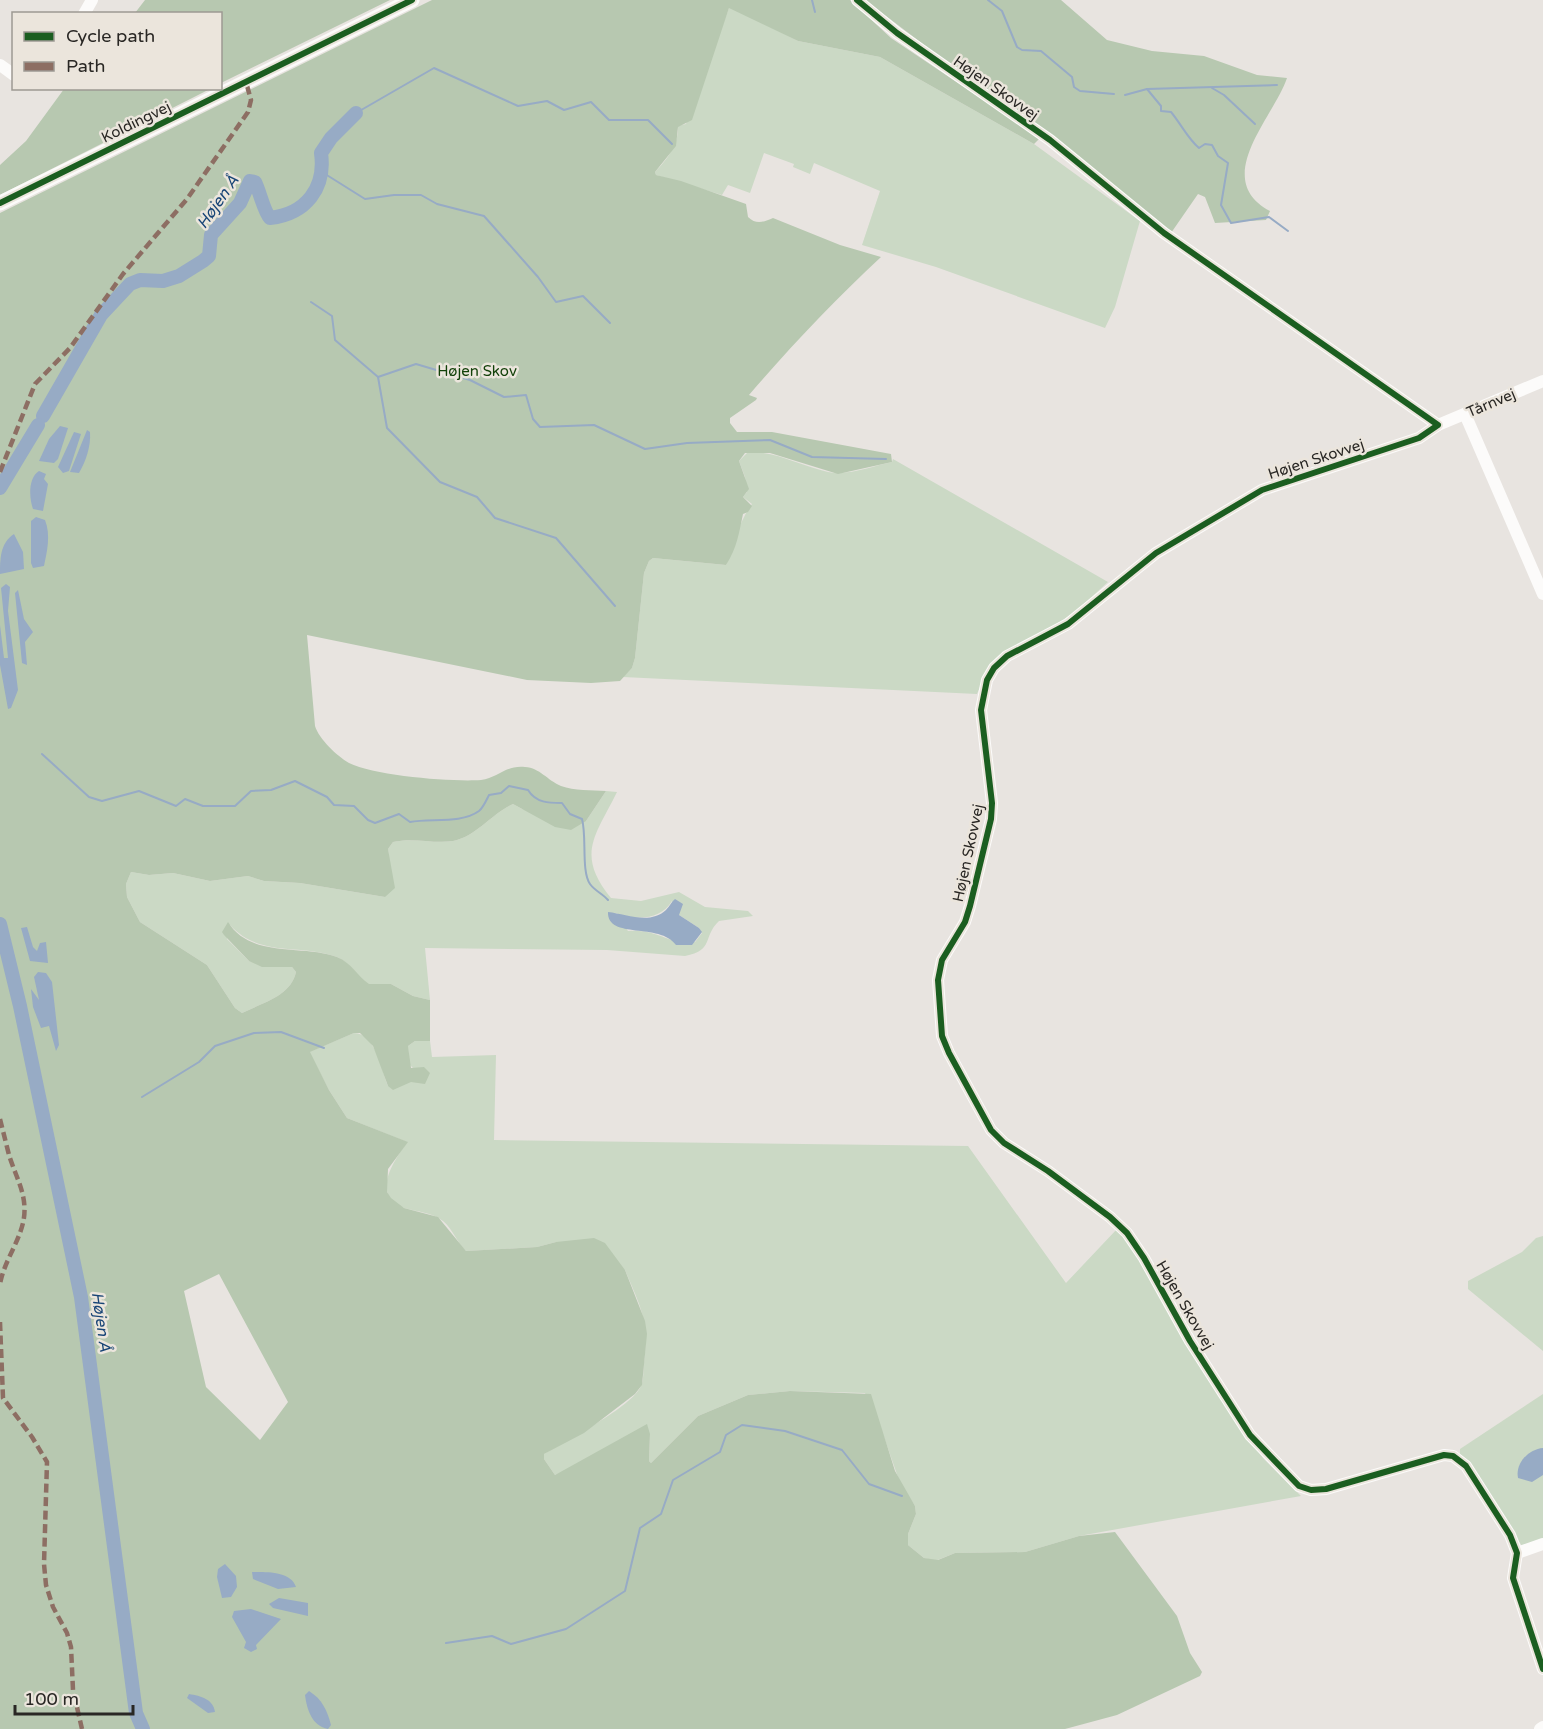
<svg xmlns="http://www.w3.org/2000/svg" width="1543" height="1729" font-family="'Varela Round',sans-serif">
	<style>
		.green { fill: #cbd9c5; fill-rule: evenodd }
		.forest { fill: #b7c8b0; fill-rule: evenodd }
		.water { fill: #97abc5 }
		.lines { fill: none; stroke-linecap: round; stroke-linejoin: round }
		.stream { stroke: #97abc5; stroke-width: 2 }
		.river { stroke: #97abc5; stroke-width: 14 }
		.minor { stroke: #fcfbfa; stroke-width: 12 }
		.major { stroke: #fcfbfa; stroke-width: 15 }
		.quiet { stroke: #8d6e63; stroke-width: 4.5; stroke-dasharray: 9 4.5; stroke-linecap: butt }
		.cycleway-casing { stroke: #ebe5dc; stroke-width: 10 }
		.cycleway { stroke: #1b5e20; stroke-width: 6 }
		.labels { text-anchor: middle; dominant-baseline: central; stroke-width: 5; stroke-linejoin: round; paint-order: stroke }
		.street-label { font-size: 15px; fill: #292724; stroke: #ebe5dc }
		.park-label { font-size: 15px; fill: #124109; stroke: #ebe5dc }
		.water-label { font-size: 16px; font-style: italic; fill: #174476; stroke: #ebe5dc }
	</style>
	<rect width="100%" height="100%" fill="#e8e4e0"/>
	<g class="green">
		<path d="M732,7L798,41L880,57L1034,144L1140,221L1115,307L1105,328L936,267L862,245L880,191L814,163L810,174L793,167L794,164L764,153L750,193L728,185L722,195L656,175L655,172C667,160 679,144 678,126L686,124L729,8Z"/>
		<path d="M748,452C776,451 801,466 828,472C848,476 873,466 892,462L893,459L1108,582L1075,612L988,668L977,694L623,677L632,668L635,658L644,573L649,561L653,558L726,565C734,544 739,521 752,504L743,497L747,492L745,477L739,461Z"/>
		<path d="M606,791L617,792C596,835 575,854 611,898L641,901L679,892L705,907L748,911L753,916L719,921C702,937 715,950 685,956L607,950L425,948L430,1000L413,996L391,984L369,985C356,976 350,961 334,956C297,944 259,957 230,925L227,939L249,961L292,967L296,972C291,996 262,1003 242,1013L235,1008L207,965L140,922L127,897L126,884L131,872L149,875L173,873L210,881L248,876L264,881L300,883L385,897L391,880L388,849L393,842C413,837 433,844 453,841C477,836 492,813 513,804L522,809L586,821ZM672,901L679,915L699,928L702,933L695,942C668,945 657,928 628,931L615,913C635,920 660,921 672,901Z"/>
		<path d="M354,1033C376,1034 381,1069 388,1086L414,1069L409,1064L408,1046L415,1041H430L432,1057L496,1055L494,1140L968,1146L1066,1283L1117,1229L1125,1237L1233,1417L1263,1458L1301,1496L1079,1536L1025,1552L955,1553L935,1561L924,1558L908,1545V1534L916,1514L915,1506L900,1483L884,1437L865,1393L790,1391L748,1395L698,1416L651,1463L649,1461L650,1434L555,1475L544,1459V1454C565,1441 632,1407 641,1386C644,1380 643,1370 644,1363C649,1320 641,1308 625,1270L556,1242L537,1247L466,1251C457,1243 453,1229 443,1221C431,1212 418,1212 404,1208C369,1195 395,1160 407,1142L347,1118L329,1090L309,1052Z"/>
		<polygon points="1543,1236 1543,1351 1468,1289 1468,1281 1522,1252 1536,1238"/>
		<polygon points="1543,1394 1543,1538 1522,1546 1460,1456 1460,1449"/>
	</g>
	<g class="forest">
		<polygon points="145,0 390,0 221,83 220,14 135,13"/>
		<path d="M432,0H850L891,38L1040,138L1034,144L880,57L798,41L729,8L692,120L678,127L676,146L655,172L656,175L681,181L746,204L748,217C756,225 764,222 773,218L840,245L881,257C834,301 791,346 749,395L757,398L756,400L730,418V423L737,432H772L891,454L892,462L838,474L770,453H745L739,461L749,489L743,497L752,506L748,512L743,514C739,533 737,548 726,565L653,558L649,561L644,573L635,658L632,668L620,681L591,683L527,680L307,635L315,726C319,739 337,756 349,763C375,776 452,782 481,780C498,778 505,765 525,767C540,768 547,780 561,786C574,791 592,790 606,791L586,821L571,830L555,827L513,804C492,813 477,836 453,841C433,844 413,837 393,842L388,849L395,888L385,897L300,883L264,881L248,876L210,881L173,873L149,875L131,872L126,884L127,897L140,922L207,965L235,1008L242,1013C262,1003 291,996 296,972L292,967H262L249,961L224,935L222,932L228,922C251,959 303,944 337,957C352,963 357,976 369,984H391L413,996L430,1000V1041H415L408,1046L411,1068L424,1067L430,1073L425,1084L411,1082L393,1090L388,1086L373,1046L360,1033H354L310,1052L329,1090L347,1118L408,1142L388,1169L387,1192L391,1198L404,1208L438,1217L466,1251L537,1247L556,1242L594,1238L605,1243L625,1270L645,1321L647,1334L642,1385L635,1394L584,1433L544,1454V1459L555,1475L647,1424L650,1434L649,1461L651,1463L698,1416L748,1395L790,1391L871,1394L895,1471L915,1506L916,1514L908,1534V1545L924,1558L938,1560L955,1553L1025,1552L1079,1536L1115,1532L1177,1616L1190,1653L1202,1672L1200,1676L1117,1715L1065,1729H0V213ZM219,1274L288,1402L260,1440L206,1387L184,1291Z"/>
		<path d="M865,0H1061L1107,40L1152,51L1204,56L1257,75L1287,78C1274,117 1210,179 1270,211L1266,220L1215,223L1205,197L1198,194L1171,233Z"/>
		<polygon points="64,89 210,89 0,195 0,165 26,141"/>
	</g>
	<g class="water">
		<polygon points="60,426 68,428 58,459 54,463 39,461 49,439"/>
		<path d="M87,430L90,432C91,446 86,461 79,473L70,472Z"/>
		<polygon points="74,432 81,434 69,471 63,473 58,467"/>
		<path d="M39,471L46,474L44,479L48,484L43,511L33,509C29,498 28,478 39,471Z"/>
		<path d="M36,517L45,520C51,535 47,552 44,566L33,568L31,563V521Z"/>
		<path d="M14,534L23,552L24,569L0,574C0,559 0,543 14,534Z"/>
		<polygon points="6,584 10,587 8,611 18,690 11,708 8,709 0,665 0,625 4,658 8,658 1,588"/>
		<polygon points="18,590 24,619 33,632 25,642 27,665 22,663 15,593"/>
		<path d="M675,899L683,904L679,915L699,928L702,932L692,945H676C660,922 607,940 608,912C626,914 650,925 666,910C670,906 671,902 675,899Z"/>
		<polygon points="27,927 33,947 37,951 40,943 46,942 48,963 30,961 21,928"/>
		<polygon points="38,972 46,973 52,982 59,1045 56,1051 49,1026 41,1028 33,1007 31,989 39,1000 34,977"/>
		<path d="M1543,1448V1475L1532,1482L1518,1478C1515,1463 1529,1449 1543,1448Z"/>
		<polygon points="225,1564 236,1576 237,1587 231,1597 222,1598 217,1577 218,1569"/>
		<path d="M252,1572C266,1572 291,1571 296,1587L278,1589L253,1579Z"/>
		<polygon points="279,1598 308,1603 308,1616 273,1608 269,1604"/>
		<polygon points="251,1609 281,1619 256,1645 257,1649 251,1652 244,1648 246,1642 232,1617 234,1611"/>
		<path d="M309,1691C322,1699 327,1710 331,1725L328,1729C312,1726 307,1710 305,1695Z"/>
		<path d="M189,1694C201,1696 213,1699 215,1712L208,1713L187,1698Z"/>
	</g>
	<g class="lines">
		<g class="stream">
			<polyline points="812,0 815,12"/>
			<polyline points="988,0 1002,11 1017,47 1022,50 1041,51 1072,77 1074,87 1080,91 1114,94"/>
			<polyline points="1212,88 1224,95 1255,124"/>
			<path d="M1147,89L1161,106V111L1171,112C1181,124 1188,139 1199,148L1205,144L1212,145L1218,156L1228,163L1221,205L1231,223L1269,217L1288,231"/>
			<polyline points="1125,95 1147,89 1277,85"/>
			<polyline points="356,113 434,68 518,106 547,101 564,110 591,102 609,120 648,120 672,144"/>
			<polyline points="322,172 365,199 394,195 421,195 437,204 484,216 538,277 556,302 583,296 610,323"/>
			<polyline points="311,302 332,316 335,340 378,377 416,364 470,380 504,397 526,395 533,419 540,427 594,425 645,449 687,443 770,440 812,457 886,459"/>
			<polyline points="378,377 387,428 440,482 477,497 495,518 556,538 615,606"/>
			<path d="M42,754L89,797L102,801L139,791L176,806L185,799L203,806H235L251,791L271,790L295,781L327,797L334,805L354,806L368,820L375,823L399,814L410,822C431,818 461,824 479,811C483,808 487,799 489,795L501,793L509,786L528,790C536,803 549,803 562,803L570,814L582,819C587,837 581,871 590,884C595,891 603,894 608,900"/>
			<polyline points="142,1097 199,1062 215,1046 254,1033 281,1032 324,1048"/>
			<polyline points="446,1643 492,1636 511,1644 566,1629 625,1591 640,1528 661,1514 673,1480 720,1452 726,1435 742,1425 785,1431 842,1450 869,1484 902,1496"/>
		</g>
		<g class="river">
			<path d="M43,416L101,315L130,284L140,280L163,281L179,276L203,261L209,256L211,235L240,203L250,181L255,182C260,192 264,212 270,218C306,214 326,188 321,153L331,138L356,113"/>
			<polyline points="0,488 38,425"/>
			<polyline points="0,924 20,1006 81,1297 136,1713 143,1729"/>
		</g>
		<g class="minor">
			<polyline points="857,0 897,33 1050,140 1164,233 1438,425 1419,438 1262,490 1156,553 1068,624 1007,656 994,668 987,680 981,710 992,803 991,819 970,906 965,922 942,960 938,980 942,1036 949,1053 991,1130 1004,1143 1048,1171 1110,1217 1127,1233 1144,1258 1190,1341 1250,1435 1299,1486 1311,1490 1326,1489 1444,1455 1453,1456 1466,1466 1510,1535 1517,1553 1513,1578 1543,1669"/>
			<polyline points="84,14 92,0"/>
			<polyline points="0,65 14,75"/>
			<polyline points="1465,414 1543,594"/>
			<polyline points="1438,425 1543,381"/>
			<polyline points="1517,1553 1543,1544"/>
			<polyline points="1540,1729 1543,1727"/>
		</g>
		<polyline class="major" points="0,203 412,0"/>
		<g class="quiet">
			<polyline points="0,472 35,384 70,348 123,274 187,199 248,112 251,100 246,82"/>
			<path d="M0,1119C3,1131 6,1143 9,1155C16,1178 29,1197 23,1223C18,1244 4,1262 0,1284"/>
			<polyline points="0,1322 3,1398 32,1437 47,1462 44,1564 46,1585 53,1607 67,1633 71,1647 73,1690 82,1729"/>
		</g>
		<defs>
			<g id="cycleway">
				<polyline points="857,0 897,33 1050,140 1164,233 1438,425 1419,438 1262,490 1156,553 1068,624 1007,656 994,668 987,680 981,710 992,803 991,819 970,906 965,922 942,960 938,980 942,1036 949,1053 991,1130 1004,1143 1048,1171 1110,1217 1127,1233 1144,1258 1190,1341 1250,1435 1299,1486 1311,1490 1326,1489 1444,1455 1453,1456 1466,1466 1510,1535 1517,1553 1513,1578 1543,1669"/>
				<polyline points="0,203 412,0"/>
			</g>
		</defs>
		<use href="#cycleway" class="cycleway-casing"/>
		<use href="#cycleway" class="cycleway"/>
	</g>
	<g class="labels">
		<g class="street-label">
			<text transform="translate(996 88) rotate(35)">Højen Skovvej</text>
			<text transform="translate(136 122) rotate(-26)">Koldingvej</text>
			<text transform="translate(1491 403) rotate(-23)">Tårnvej</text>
			<text transform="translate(1316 459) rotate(-18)">Højen Skovvej</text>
			<text transform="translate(968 853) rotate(-78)">Højen Skovvej</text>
			<text transform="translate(1185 1305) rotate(60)">Højen Skovvej</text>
		</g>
		<g class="park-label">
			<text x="477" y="371">Højen Skov</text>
		</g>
		<g class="water-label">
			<text transform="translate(218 202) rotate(-55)">Højen Å</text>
			<text transform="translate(101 1322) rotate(82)">Højen Å</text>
		</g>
	</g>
	<rect x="12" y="12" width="210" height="78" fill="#ebe5dc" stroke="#9d9992" stroke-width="1.5"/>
	<rect x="24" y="32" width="30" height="9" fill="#1b5e20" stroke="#9d9992" stroke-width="1.5"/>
	<text x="66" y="42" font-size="18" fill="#292724">Cycle path</text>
	<rect x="24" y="62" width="30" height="9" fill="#8d6e63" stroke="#9d9992" stroke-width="1.5"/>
	<text x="66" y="72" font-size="18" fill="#292724">Path</text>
	<path d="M15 1705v9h118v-9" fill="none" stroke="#292724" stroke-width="3"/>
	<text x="24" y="1705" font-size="18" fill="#292724" stroke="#ebe5dc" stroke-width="4.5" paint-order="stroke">100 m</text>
</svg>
